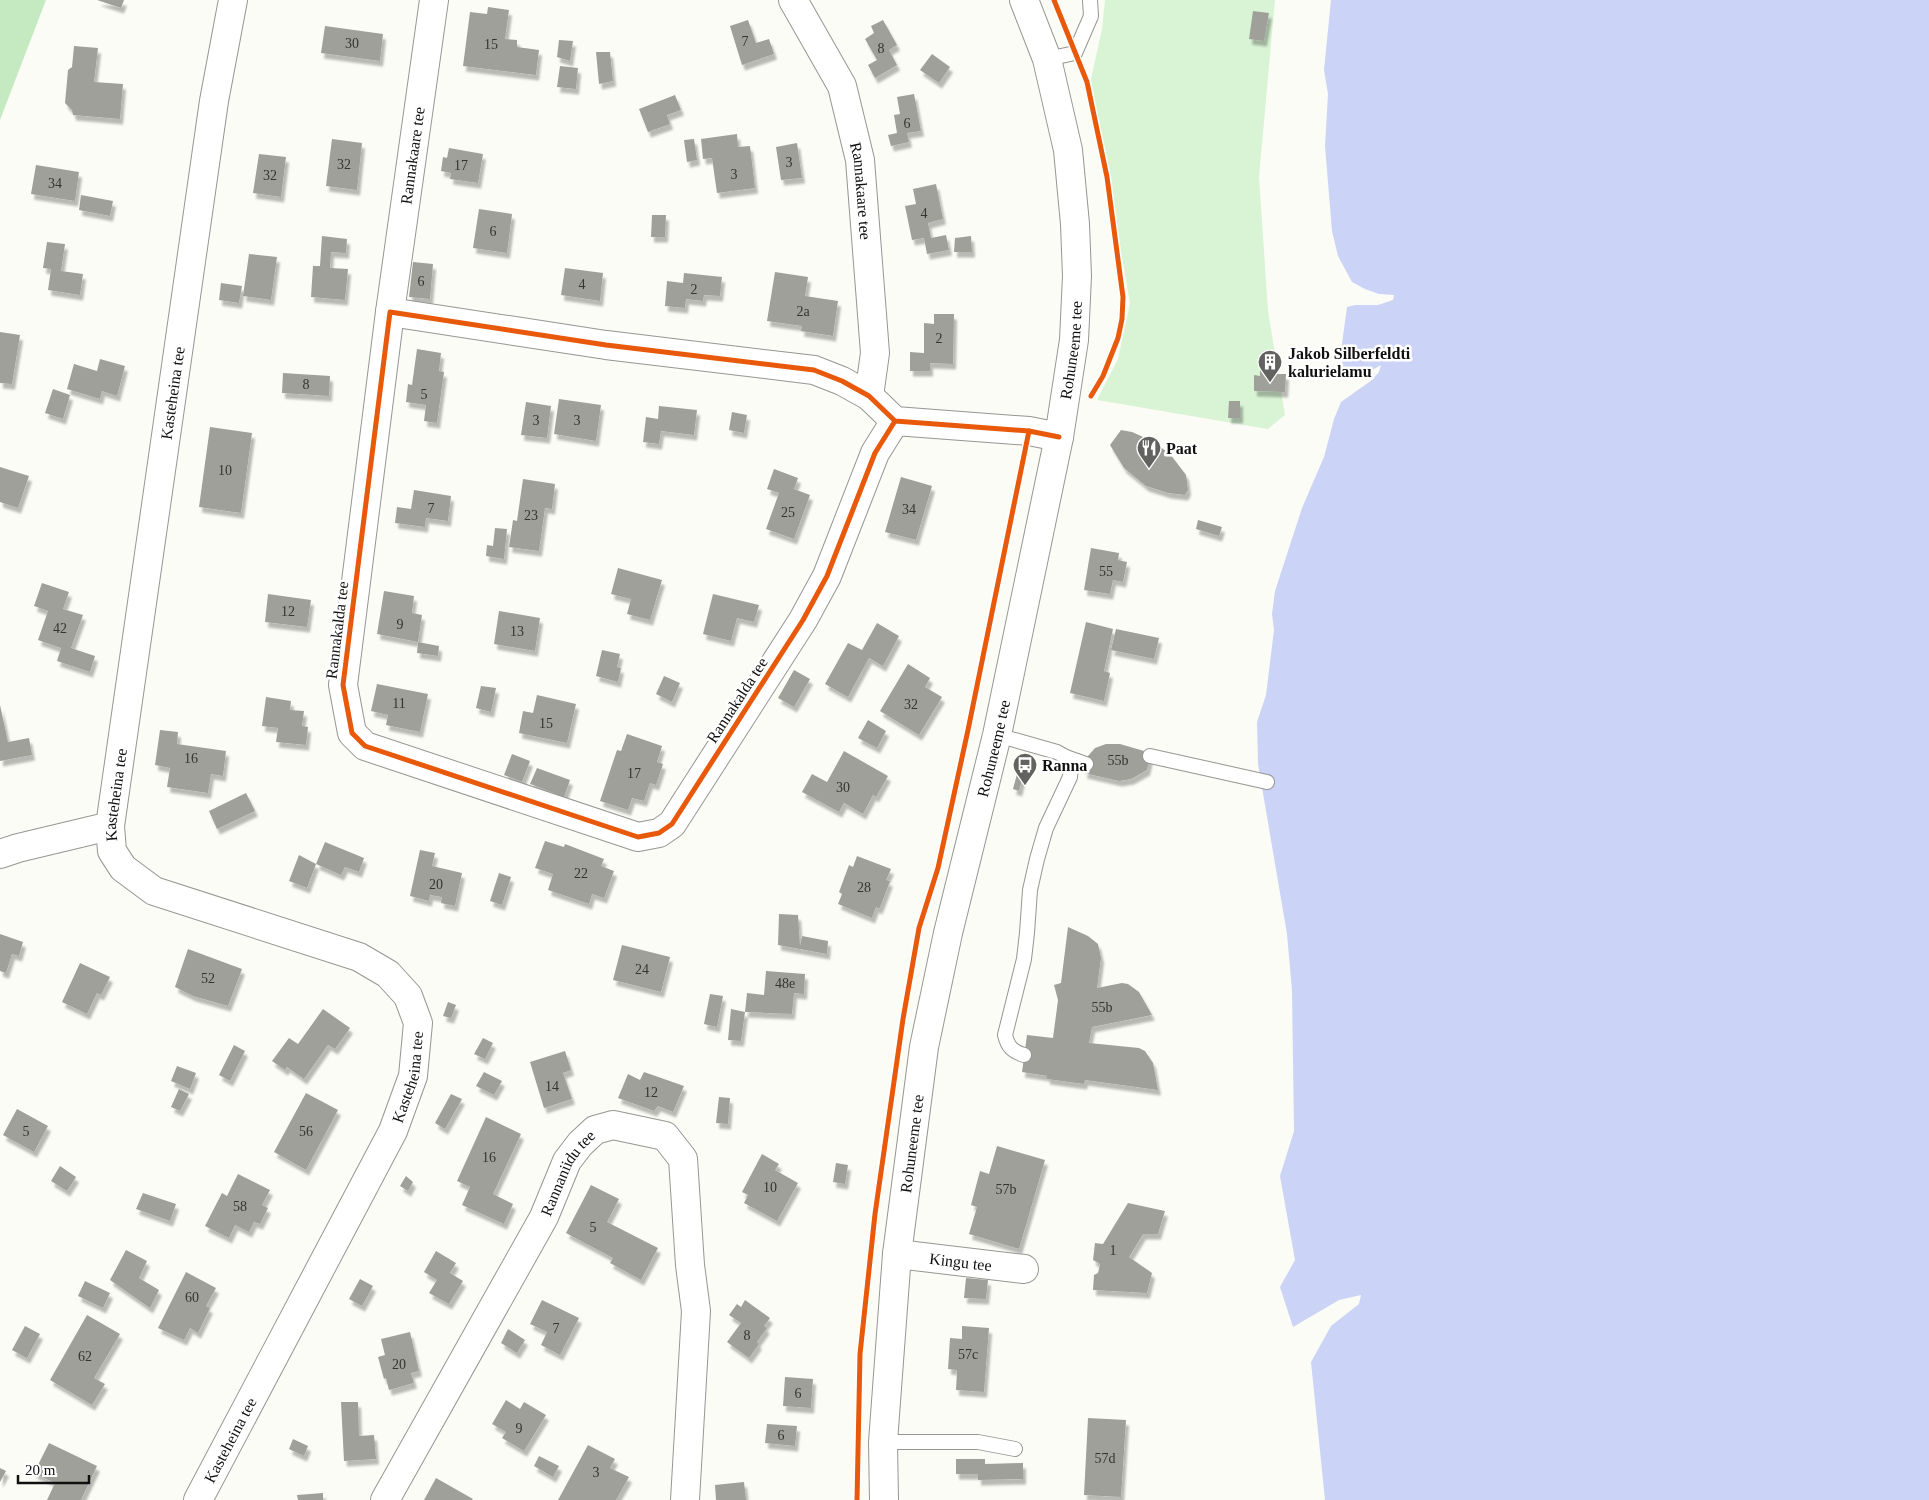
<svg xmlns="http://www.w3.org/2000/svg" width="1929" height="1500" font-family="'Times New Roman',serif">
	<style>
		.green { fill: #d9f3d5 }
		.forest { fill: #c5eac2 }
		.water { fill: #cbd3f6 }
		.building { fill: #a0a09a; filter: url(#shadow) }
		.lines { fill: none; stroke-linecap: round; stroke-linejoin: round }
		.service-casing { stroke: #969693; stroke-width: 16 }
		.minor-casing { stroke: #969693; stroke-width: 30 }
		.tertiary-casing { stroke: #969693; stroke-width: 30 }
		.service { stroke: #fefffe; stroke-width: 14 }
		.minor { stroke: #fefffe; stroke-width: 28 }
		.tertiary { stroke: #fefffe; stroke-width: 28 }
		.cycleway-casing { stroke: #fff; stroke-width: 8 }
		.cycleway { stroke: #e8590c; stroke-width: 5 }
		.labels { text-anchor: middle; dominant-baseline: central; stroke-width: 5; stroke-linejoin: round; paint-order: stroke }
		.number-label { font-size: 14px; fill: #343432 }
		.street-label { font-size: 16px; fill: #101010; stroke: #fff }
		.poi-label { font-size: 16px; font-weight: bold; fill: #101010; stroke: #fff; text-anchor: start }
	</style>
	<defs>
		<filter id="shadow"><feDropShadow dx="3" dy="5.5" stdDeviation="1" flood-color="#0004"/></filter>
	</defs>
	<rect width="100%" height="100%" fill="#fbfcf5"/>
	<polygon class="green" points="1105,0 1275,0 1259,177 1268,311 1285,415 1268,429 1097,400 1118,359 1130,303 1091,79 1102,29"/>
	<polygon class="forest" points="0,0 46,0 0,120"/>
	<polygon class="water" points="1331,0 1929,0 1929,1500 1325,1500 1311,1362 1331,1326 1359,1304 1361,1295 1339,1300 1293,1327 1280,1287 1295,1260 1280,1176 1294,1131 1292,990 1287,934 1258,764 1257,722 1266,695 1274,630 1272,614 1275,591 1302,508 1324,457 1334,419 1341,402 1372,380 1379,372 1381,365 1367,373 1360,372 1344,375 1341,351 1347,307 1355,305 1378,305 1393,300 1394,295 1379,294 1365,289 1352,282 1338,256 1332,231 1325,146 1328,94 1324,70"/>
	<g class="building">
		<polygon points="97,0 124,0 121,8"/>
		<polygon points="488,7 509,10 505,39 517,40 517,47 539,50 536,75 463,66 470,12 487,14"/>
		<polygon points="1253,11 1269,13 1264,41 1249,39"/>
		<polygon points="748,20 756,43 769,39 774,54 742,65 730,26"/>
		<polygon points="883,20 897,45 889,50 897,65 875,78 868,65 877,60 865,39 874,33 871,26"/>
		<polygon points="325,26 383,34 380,61 321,53"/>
		<polygon points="559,40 573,41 570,61 557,57"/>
		<polygon points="74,46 98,48 94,82 123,84 120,119 73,115 72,110 65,103 68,70 72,67"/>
		<polygon points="596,52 610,52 613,81 599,84"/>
		<polygon points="932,54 950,67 939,83 920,70"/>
		<polygon points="560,66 578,68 576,89 557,87"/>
		<polygon points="914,94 921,131 907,133 909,142 891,146 888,135 897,133 894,115 900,114 897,97"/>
		<polygon points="675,95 681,110 667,115 670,124 648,132 639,109"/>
		<polygon points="737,134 738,147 750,146 755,188 717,193 712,158 703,159 701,139"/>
		<polygon points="332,139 362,143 357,190 326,186"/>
		<polygon points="694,139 697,160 687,162 684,140"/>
		<polygon points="797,143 802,178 781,180 776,147"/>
		<polygon points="449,148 483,154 478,183 450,179 451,173 441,171 443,157 447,158"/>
		<polygon points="259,154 286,157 281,197 253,193"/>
		<polygon points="36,165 79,172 75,201 31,194"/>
		<polygon points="936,184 943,219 928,223 931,238 946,235 949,250 927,254 924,238 912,240 905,206 916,204 913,189"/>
		<polygon points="81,195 113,201 110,216 79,210"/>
		<polygon points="479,209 512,214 507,253 473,248"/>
		<polygon points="652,215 666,215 665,237 651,237"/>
		<polygon points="322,236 347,239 346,253 331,252 330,268 348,269 345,300 311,297 313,266 320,266"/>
		<polygon points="971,236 972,252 954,252 955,238"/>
		<polygon points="47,242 65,244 61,271 83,274 80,295 48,290 51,269 43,268"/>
		<polygon points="249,254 277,257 271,300 243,296"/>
		<polygon points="413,262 433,264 430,299 409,297"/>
		<polygon points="565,268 603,273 600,301 561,295"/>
		<polygon points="775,272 808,277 805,296 838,301 833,336 801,331 802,326 767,321"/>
		<polygon points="684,273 722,277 720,296 704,295 703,301 686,299 685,308 665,306 667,281 683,283"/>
		<polygon points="221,283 242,286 239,303 219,300"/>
		<polygon points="934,314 954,314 953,364 930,363 930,371 910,371 910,352 924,353 924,323 934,324"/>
		<polygon points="0,332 20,335 12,384 0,383"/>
		<polygon points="417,349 441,353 439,371 444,372 437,423 424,421 426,405 406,402 408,384 412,385"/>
		<polygon points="100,359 125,366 117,396 102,391 100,399 67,389 74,364 97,371"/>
		<polygon points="1260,369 1271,369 1271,374 1286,374 1285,392 1254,391 1254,375 1260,376"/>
		<polygon points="283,373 330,376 329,396 282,393"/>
		<polygon points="53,389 70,395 63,419 45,413"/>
		<polygon points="559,399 601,405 596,441 554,434"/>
		<polygon points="1229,401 1240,401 1240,418 1228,418"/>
		<polygon points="526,402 551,406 547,438 521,435"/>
		<polygon points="659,406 697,410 694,435 661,431 659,444 643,442 646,417 658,419"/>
		<polygon points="732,412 747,415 744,433 729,430"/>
		<polygon points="210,427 252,433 241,513 199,507"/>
		<polygon points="1121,430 1132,432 1152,441 1170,454 1186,475 1188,490 1185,495 1168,493 1146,486 1124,468 1110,445"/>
		<polygon points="0,467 29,476 18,508 0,502"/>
		<polygon points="774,469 798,478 794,489 810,495 794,539 766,529 779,493 767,489"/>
		<polygon points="901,477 932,486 916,540 885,532"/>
		<polygon points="523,479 555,484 552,509 545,508 539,551 509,547 513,520 517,521"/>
		<polygon points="414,490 451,496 448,521 426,518 425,527 395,523 397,507 411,509"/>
		<polygon points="1198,520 1222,527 1219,536 1196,529"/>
		<polygon points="495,528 507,529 504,559 486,556 487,545 493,546"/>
		<polygon points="1091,548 1119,553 1118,560 1127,562 1123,582 1113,580 1110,594 1084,590"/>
		<polygon points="618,568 662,580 650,620 627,614 631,599 611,594"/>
		<polygon points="42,583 69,592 63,609 83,615 71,648 95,656 90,672 57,661 61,648 38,640 48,611 34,606"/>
		<polygon points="384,591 414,596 412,613 422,615 418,642 377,634"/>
		<polygon points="268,594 311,600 307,627 265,622"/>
		<polygon points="713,594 759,605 754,622 737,618 731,641 703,634"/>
		<polygon points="499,611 540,618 535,651 494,644"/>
		<polygon points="1086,622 1113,629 1104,671 1110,673 1104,701 1070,693"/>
		<polygon points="877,623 899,636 883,666 869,658 848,697 825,684 848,643 862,650"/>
		<polygon points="1116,629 1159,638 1154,659 1111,650"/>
		<polygon points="418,642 439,646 438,656 417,653"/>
		<polygon points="602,650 620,654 617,667 621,668 618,682 596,676"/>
		<polygon points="908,664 930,678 925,687 942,697 919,735 880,711"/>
		<polygon points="794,670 810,679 794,707 778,698"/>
		<polygon points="664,676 680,683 672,702 656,694"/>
		<polygon points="377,684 428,694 420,732 386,725 388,715 371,711"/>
		<polygon points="481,686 496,688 491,712 476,708"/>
		<polygon points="537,695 576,704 567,743 519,733 523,711 533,713"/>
		<polygon points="266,697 291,701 290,710 304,711 302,726 308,727 306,745 276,742 278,728 262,726"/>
		<polygon points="0,705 8,742 29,738 32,755 0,761"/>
		<polygon points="868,720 886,731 877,748 858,738"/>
		<polygon points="160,730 178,732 177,744 226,751 223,776 211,774 208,793 167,787 170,768 155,765"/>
		<polygon points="627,734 662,746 657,762 663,764 656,785 650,783 644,801 632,798 628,810 600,801 617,750 621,751"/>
		<polygon points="1106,744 1120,744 1151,753 1147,770 1131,779 1119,781 1084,773 1088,756 1095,748"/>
		<polygon points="844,751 888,776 876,797 873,795 863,814 844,803 839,812 802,792 812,774 827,782"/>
		<polygon points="512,754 530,761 522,782 504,775"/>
		<polygon points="537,768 570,780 564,797 530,784"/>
		<polygon points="1017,774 1023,776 1019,791 1013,789"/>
		<polygon points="246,793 255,811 217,829 209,811"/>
		<polygon points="545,841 564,847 565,844 604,859 601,866 614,871 604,898 592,894 589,904 548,890 553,874 535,868"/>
		<polygon points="325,842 364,858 359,872 345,867 341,875 316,864 307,888 289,881 299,855 316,864"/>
		<polygon points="420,850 435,853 432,866 462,873 455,906 441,903 442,897 430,895 429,901 410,896"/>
		<polygon points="857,856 891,869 886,880 890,881 881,905 879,909 876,907 872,918 838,904 842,894 839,892 849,865 853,867"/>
		<polygon points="499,873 511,877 502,905 490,901"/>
		<polygon points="779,914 798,915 800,946 802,936 828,941 827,954 778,945"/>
		<polygon points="1068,927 1088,936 1098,944 1101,958 1097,988 1122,983 1128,984 1139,992 1152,1015 1092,1027 1089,1043 1139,1048 1145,1051 1153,1063 1158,1090 1085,1080 1084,1084 1047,1079 1047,1076 1022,1072 1027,1035 1053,1038 1058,1000 1054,985 1061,983"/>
		<polygon points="0,934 23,942 19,956 12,954 6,973 0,971"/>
		<polygon points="622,945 670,957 661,992 613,980"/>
		<polygon points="188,949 242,969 228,1006 193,996 175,987"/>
		<polygon points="80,963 110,977 101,995 97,993 87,1014 62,1002"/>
		<polygon points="766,971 805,974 804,994 794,993 792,1014 745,1012 747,993 764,995"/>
		<polygon points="710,994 723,996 717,1027 704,1024"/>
		<polygon points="448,1002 456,1005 451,1018 443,1016"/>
		<polygon points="323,1009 350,1028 335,1049 328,1045 304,1079 287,1067 285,1070 272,1061 289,1038 298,1044"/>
		<polygon points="731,1009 745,1012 741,1041 728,1040"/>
		<polygon points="483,1038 493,1043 485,1059 474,1054"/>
		<polygon points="234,1045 245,1051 230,1081 219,1075"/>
		<polygon points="565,1051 571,1070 563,1073 572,1099 544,1108 530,1062"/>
		<polygon points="177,1066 196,1073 190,1089 171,1081"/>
		<polygon points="484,1072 502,1081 494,1095 476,1086"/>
		<polygon points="644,1072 684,1086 673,1112 658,1106 654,1111 618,1098 628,1074 640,1080"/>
		<polygon points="179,1089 189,1094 180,1111 171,1107"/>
		<polygon points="306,1093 338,1110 306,1170 274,1152"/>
		<polygon points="451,1094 462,1099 445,1129 435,1123"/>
		<polygon points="719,1097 730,1098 728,1124 716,1123"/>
		<polygon points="17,1109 48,1126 34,1152 3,1135"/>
		<polygon points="486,1117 521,1134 493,1194 513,1204 504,1224 462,1205 470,1187 457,1181"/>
		<polygon points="997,1146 1045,1160 1019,1249 969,1234 977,1207 971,1205 980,1171 989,1174"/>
		<polygon points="762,1154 779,1164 775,1170 798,1183 777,1221 744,1203 748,1195 742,1192"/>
		<polygon points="836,1163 848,1165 845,1184 833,1182"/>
		<polygon points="60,1166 76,1177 67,1191 51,1181"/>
		<polygon points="238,1174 270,1190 262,1205 268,1208 260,1224 254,1222 249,1232 235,1225 229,1238 205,1226 222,1193 227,1196"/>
		<polygon points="406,1176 413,1182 408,1191 400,1186"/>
		<polygon points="591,1185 619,1199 607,1222 658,1248 641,1280 610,1263 613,1258 566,1233"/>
		<polygon points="143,1193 176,1204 170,1221 136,1209"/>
		<polygon points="1128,1203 1165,1211 1158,1234 1143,1234 1129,1257 1152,1273 1147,1293 1093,1290 1094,1275 1098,1273 1100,1264 1093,1260 1095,1243 1103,1244"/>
		<polygon points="126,1250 147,1261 139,1278 159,1290 150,1308 110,1280"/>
		<polygon points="436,1251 456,1263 450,1273 463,1281 449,1304 429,1293 437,1280 424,1272"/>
		<polygon points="186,1272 216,1288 206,1306 210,1308 198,1333 190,1328 184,1340 158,1328"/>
		<polygon points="966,1278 988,1280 986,1299 964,1298"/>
		<polygon points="360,1279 373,1286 362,1306 349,1299"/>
		<polygon points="85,1281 110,1293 103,1308 78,1296"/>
		<polygon points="542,1300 579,1318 560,1355 541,1345 547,1332 530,1324"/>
		<polygon points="745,1300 770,1318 764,1326 767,1328 757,1342 759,1344 749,1358 727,1342 741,1323 729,1315 737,1304 741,1307"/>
		<polygon points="87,1315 120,1334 94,1378 105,1384 92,1405 50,1380"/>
		<polygon points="25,1326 40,1334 27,1358 12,1350"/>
		<polygon points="962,1326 989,1328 984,1392 956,1390 957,1370 948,1369 950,1338 962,1339"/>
		<polygon points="508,1329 525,1340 517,1353 501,1343"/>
		<polygon points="410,1332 419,1371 411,1373 414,1383 389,1390 386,1378 384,1379 378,1357 385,1355 381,1339"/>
		<polygon points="785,1377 813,1379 811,1408 783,1406"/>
		<polygon points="506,1400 520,1409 524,1402 546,1415 524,1451 502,1438 506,1432 492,1424"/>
		<polygon points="341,1402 358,1402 359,1436 374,1435 376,1459 344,1461"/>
		<polygon points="1088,1418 1126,1420 1121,1497 1084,1495"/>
		<polygon points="767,1424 797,1426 795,1446 765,1443"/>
		<polygon points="293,1439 308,1446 304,1456 289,1449"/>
		<polygon points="49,1443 97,1466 81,1500 47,1500 55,1483 34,1473"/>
		<polygon points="588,1445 615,1459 610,1468 629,1477 616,1500 558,1500"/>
		<polygon points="539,1456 559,1466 553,1477 534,1466"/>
		<polygon points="956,1459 985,1459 985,1464 1023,1463 1023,1479 978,1480 978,1474 956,1474"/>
		<polygon points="0,1468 6,1471 0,1482"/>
		<polygon points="436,1478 473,1499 472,1500 424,1500"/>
		<polygon points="744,1482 746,1500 716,1500 715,1485"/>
		<polygon points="323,1493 323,1500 298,1500 297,1495"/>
	</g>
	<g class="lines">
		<defs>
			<g id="service">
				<polyline points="1047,59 1075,53 1091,16 1090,0"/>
				<path d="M997,735L1057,752L1066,757L1071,766L1070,777L1046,828L1037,859L1030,890L1027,933L1024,959L1005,1035C1008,1047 1012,1051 1024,1055"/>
				<polyline points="1150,756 1267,782"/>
				<polyline points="1066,757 1086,764"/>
				<polyline points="883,1442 978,1442 1015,1449"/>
			</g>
			<g id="minor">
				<path id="s1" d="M793,0L842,86L860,160L875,353L869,396"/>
				<path id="s2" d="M390,312L434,0"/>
				<polyline points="895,421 875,453 827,576 803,620 672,824 659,833 638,837 365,746 352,733 343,685 390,312 606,345 814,370 842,381 869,396 895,421 1029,431 1059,437"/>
				<polyline points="0,854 18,848 110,826"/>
				<path id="s3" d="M897,1254L1024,1269"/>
				<path id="s4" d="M198,1500L393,1131L413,1076L418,1023L408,996L388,974L359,957L154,891L123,868L112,851L110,826L214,101L233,0"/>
				<path id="s5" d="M385,1500L544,1217L567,1161L580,1144L595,1130L613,1125L665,1136L683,1159L690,1265L696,1311L685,1500"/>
			</g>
			<g id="tertiary">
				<path id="s6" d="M884,1500L883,1442L897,1254L924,1047L948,933L997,735L1059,437L1074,340L1077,276L1075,224L1068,150L1047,59L1024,0"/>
			</g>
		</defs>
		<use href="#service" class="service-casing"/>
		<use href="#minor" class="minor-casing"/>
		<use href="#tertiary" class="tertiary-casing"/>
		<use href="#service" class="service"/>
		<use href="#minor" class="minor"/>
		<use href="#tertiary" class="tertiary"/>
		<defs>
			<g id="cycleway">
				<polyline points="1054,0 1087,82 1107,177 1123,297 1122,319 1118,338 1103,376 1091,396"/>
				<polyline points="895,421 875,453 827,576 803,620 672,824 659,833 638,837 365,746 352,733 343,685 390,312 606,345 814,370 842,381 869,396 895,421 1029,431 1059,437"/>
				<polyline points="857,1500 860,1354 875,1214 903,1019 919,928 938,868 968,730 1029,431"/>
			</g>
		</defs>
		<use href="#cycleway" class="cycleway-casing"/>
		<use href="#cycleway" class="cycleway"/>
	</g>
	<defs>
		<symbol id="building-pin" viewBox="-11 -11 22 30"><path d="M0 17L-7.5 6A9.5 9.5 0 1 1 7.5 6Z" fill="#626360" stroke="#fff"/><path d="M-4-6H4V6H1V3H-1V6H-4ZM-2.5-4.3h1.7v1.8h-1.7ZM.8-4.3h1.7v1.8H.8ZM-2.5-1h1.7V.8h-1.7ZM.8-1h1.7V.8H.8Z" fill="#fff"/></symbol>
		<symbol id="restaurant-pin" viewBox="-11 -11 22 30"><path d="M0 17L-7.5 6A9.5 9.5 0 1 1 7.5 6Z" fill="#626360" stroke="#fff"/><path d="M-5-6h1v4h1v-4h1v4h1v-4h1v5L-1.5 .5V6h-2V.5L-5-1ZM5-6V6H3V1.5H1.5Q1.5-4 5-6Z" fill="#fff"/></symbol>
		<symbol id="bus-pin" viewBox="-11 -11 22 30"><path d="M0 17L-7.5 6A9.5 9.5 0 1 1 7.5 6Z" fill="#626360" stroke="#fff"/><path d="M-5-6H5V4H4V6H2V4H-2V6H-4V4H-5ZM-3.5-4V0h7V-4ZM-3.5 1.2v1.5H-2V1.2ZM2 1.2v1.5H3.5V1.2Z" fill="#fff"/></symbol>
	</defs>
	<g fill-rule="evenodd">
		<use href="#building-pin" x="1256" y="348" width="28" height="38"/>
		<use href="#restaurant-pin" x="1135" y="434" width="28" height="38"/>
		<use href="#bus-pin" x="1011" y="751" width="28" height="38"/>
	</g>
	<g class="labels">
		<g class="number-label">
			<text x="745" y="41">7</text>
			<text x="352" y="43">30</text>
			<text x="491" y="44">15</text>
			<text x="881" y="48">8</text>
			<text x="907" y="123">6</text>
			<text x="789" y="162">3</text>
			<text x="344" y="164">32</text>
			<text x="461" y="165">17</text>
			<text x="734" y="174">3</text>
			<text x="270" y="175">32</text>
			<text x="55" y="183">34</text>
			<text x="924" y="213">4</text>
			<text x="493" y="231">6</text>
			<text x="421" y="281">6</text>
			<text x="582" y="284">4</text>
			<text x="694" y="289">2</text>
			<text x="803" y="311">2a</text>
			<text x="939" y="338">2</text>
			<text x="306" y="384">8</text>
			<text x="424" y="394">5</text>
			<text x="536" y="420">3</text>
			<text x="577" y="420">3</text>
			<text x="225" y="470">10</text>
			<text x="431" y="508">7</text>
			<text x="909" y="509">34</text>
			<text x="788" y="512">25</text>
			<text x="531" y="515">23</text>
			<text x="1106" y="571">55</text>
			<text x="288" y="611">12</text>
			<text x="400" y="624">9</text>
			<text x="60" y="628">42</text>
			<text x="517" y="631">13</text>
			<text x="399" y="703">11</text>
			<text x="911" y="704">32</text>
			<text x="546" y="723">15</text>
			<text x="191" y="758">16</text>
			<text x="1118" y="760">55b</text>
			<text x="634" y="773">17</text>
			<text x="843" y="787">30</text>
			<text x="581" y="873">22</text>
			<text x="436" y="884">20</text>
			<text x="864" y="887">28</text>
			<text x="642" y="969">24</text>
			<text x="208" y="978">52</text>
			<text x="785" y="983">48e</text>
			<text x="1102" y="1007">55b</text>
			<text x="552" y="1086">14</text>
			<text x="651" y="1092">12</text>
			<text x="26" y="1131">5</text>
			<text x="306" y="1131">56</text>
			<text x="489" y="1157">16</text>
			<text x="770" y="1187">10</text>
			<text x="1006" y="1189">57b</text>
			<text x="240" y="1206">58</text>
			<text x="593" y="1227">5</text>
			<text x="1113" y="1250">1</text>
			<text x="192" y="1297">60</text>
			<text x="556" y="1328">7</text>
			<text x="747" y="1335">8</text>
			<text x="968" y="1354">57c</text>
			<text x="85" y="1356">62</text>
			<text x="399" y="1364">20</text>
			<text x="798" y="1393">6</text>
			<text x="519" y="1428">9</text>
			<text x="781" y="1435">6</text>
			<text x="1105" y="1458">57d</text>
			<text x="596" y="1472">3</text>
		</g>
		<g class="street-label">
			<text stroke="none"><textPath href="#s2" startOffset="158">Rannakaare tee</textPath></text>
			<text stroke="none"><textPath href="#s1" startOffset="206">Rannakaare tee</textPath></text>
			<text stroke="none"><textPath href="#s6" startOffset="1168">Rohuneeme tee</textPath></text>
			<text stroke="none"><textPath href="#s4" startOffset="1358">Kasteheina tee</textPath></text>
			<text transform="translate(337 630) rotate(-83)">Rannakalda tee</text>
			<text transform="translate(737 700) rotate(-57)">Rannakalda tee</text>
			<text stroke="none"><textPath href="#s6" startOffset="762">Rohuneeme tee</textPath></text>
			<text stroke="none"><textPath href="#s4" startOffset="952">Kasteheina tee</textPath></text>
			<text stroke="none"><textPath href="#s4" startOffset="474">Kasteheina tee</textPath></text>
			<text stroke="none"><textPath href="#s6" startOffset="358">Rohuneeme tee</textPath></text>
			<text stroke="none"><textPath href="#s5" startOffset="375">Rannaniidu tee</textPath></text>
			<text stroke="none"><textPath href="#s3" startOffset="64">Kingu tee</textPath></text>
			<text stroke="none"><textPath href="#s4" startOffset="68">Kasteheina tee</textPath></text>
		</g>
		<g class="poi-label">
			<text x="1288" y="353">Jakob Silberfeldti<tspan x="1288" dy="18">kalurielamu</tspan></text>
			<text x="1166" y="448">Paat</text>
			<text x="1042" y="765">Ranna</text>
		</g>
	</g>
	<path d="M18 1475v8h71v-8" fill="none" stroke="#101010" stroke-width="2.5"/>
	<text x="25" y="1475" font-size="15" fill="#101010" stroke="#ffffff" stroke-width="4" paint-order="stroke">20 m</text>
</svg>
